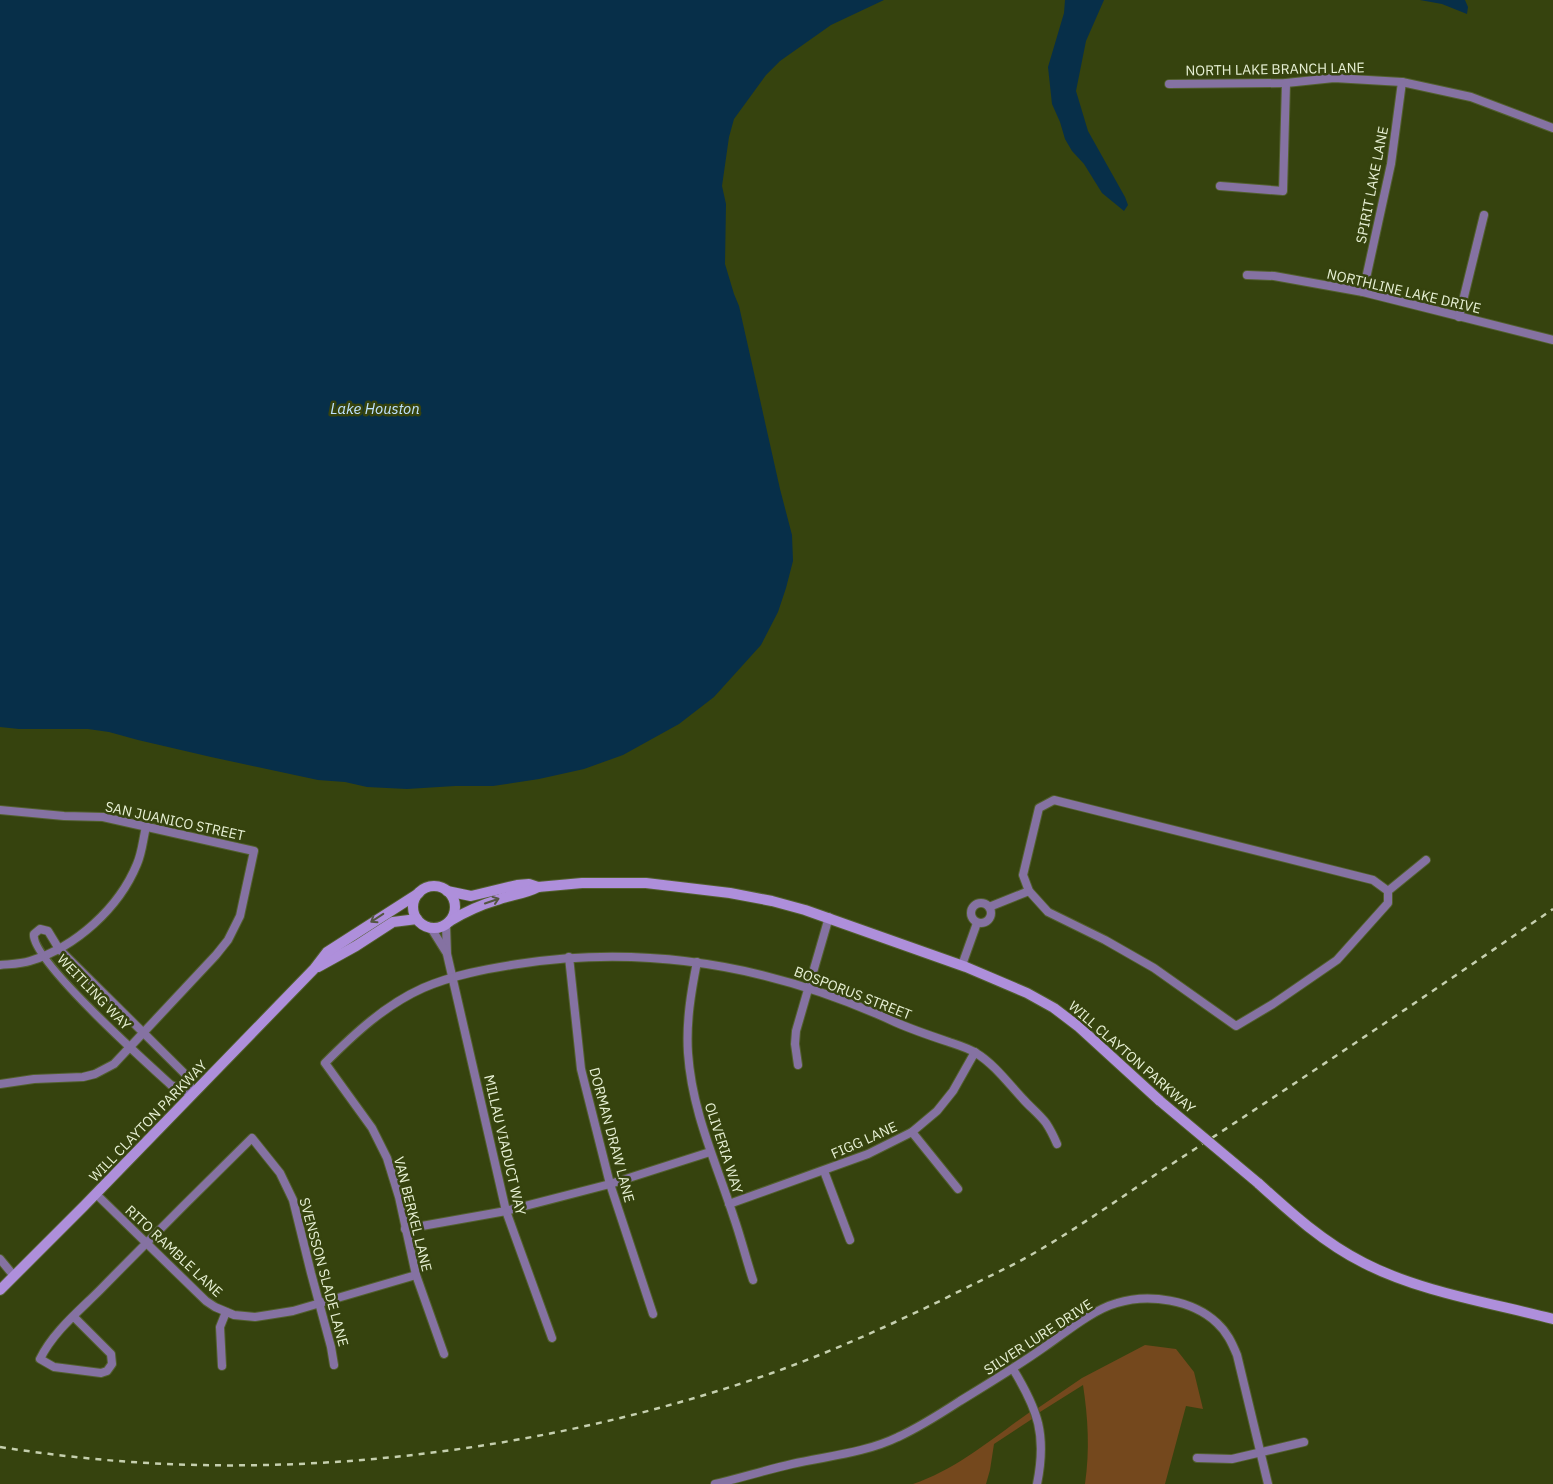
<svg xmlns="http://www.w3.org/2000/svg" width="1553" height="1484" font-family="'IBM Plex Sans',sans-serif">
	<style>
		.green { fill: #74481d }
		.water { fill: #072f49 }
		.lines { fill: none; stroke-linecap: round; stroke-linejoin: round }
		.street-casing { stroke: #525f2e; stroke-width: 10 }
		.secondary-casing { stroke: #525f2e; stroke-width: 12 }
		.street { stroke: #8572a2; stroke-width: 8 }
		.secondary { stroke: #ae8fdb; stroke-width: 10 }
		.rail { stroke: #c5cfae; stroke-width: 2.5; stroke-dasharray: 6 6; stroke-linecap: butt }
		.secondary-bridge-casing { stroke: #525f2e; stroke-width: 12; stroke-linecap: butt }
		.secondary-bridge { stroke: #ae8fdb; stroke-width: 10 }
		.oneway { stroke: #545641 }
		.labels { text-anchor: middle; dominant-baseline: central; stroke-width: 5; stroke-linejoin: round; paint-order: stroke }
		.street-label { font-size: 14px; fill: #e7f0d4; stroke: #36430e }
		.water-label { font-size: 15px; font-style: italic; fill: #bfe2ff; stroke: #36430e }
	</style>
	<rect width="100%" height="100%" fill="#36430e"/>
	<g class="green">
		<path d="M1145,1345L1176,1349L1194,1372L1203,1409L1186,1406L1165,1484H1085C1090,1450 1088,1418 1083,1385L1040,1412L1038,1408L1082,1378Z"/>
		<path d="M1030,1412L1032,1419L994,1444L990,1470L986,1484H913C956,1470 993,1438 1030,1412Z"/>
	</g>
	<g class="water">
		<polygon points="0,0 884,0 831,25 780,61 766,75 734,119 729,137 722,186 726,204 725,264 734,294 739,306 780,489 792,535 793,561 786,588 778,612 761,645 714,697 679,724 623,755 584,769 539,779 493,786 455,786 407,789 367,787 345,782 318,780 211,757 138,740 109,732 88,729 19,729 0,727"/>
		<polygon points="1065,0 1104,0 1086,41 1076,91 1088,131 1125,197 1128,205 1124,211 1102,193 1084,164 1072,151 1065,139 1060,122 1052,104 1048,67 1064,13"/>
		<polygon points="1420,0 1465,0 1468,7 1467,14 1442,4"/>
	</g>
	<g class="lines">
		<defs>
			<g id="street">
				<polyline points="1169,84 1286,83 1334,78 1402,82 1471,97 1553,128"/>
				<polyline points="1220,186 1283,191 1286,83"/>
				<polyline points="1247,275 1274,276 1363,292 1553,340"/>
				<polyline points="1363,292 1391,164 1402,82"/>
				<polyline points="1459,317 1484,215"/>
				<polygon points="1054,800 1373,880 1388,891 1388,903 1337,960 1273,1004 1236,1026 1154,968 1105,940 1048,912 1029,891 1023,875 1039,808"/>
				<polyline points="0,810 64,816 103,817 254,851 240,916 228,940 216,955 114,1064 95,1074 83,1077 34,1079 0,1084"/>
				<polyline points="1388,891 1426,860"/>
				<circle cx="981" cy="913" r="10"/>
				<polyline points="989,907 1029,891"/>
				<polyline points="446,925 447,954 506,1211 552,1338"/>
				<polyline points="431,928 446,952"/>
				<path d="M40,929L48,931L59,949L185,1074L193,1094L171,1085C149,1065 29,958 34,934Z"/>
				<polyline points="569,957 581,1069 610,1184 653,1314"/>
				<path d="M697,962C691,992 686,1022 688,1053C692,1112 716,1162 734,1218C741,1238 746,1259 753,1280"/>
				<path d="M0,965C10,964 21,964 30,961C76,947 119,908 137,864C142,853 143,839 146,827"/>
				<polyline points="962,965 977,923"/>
				<polyline points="798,1065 795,1044 796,1031 829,917"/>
				<polyline points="912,1132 958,1189"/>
				<polyline points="824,1171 850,1240"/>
				<polyline points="96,1194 206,1301 215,1307 234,1315 255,1317 268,1315 293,1311 416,1275"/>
				<polyline points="729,1204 868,1154 912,1132 937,1111 953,1091 975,1052"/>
				<polyline points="405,1229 506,1211 610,1184 710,1152"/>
				<polyline points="0,1259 14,1276"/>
				<path d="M74,1317L111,1354L112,1364L107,1371L101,1373L54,1367L40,1359C53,1332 79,1311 100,1290C150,1239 201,1188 252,1138L280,1173L293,1200L311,1273L331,1347L334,1365"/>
				<path d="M444,1354L416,1275L399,1197L387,1158L372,1128L325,1063C354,1034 385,1005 423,988C453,975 486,969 518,964C649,944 776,967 895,1022C913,1030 931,1036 949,1042C958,1045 968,1048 976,1053C994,1064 1008,1083 1023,1099C1030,1107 1039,1114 1046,1123C1050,1129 1054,1137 1057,1144"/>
				<polyline points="222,1366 220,1327 226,1312"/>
				<path d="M1013,1369C1038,1410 1047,1435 1037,1484"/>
				<polyline points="1197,1458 1232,1459 1304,1442"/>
				<path d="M715,1484C740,1478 766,1470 792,1464C827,1456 865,1453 898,1437C920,1427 940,1414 960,1401C988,1384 1016,1367 1043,1348C1065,1333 1092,1310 1117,1303C1149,1293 1193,1300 1217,1323C1227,1332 1232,1343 1237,1355L1268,1484"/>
			</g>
			<g id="secondary">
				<circle cx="434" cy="907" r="21"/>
				<polyline points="447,891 471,896 517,885 529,884 538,887 582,883 646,883 730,893 772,901 805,910 966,967 1027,993 1054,1008 1079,1027 1160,1101"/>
				<path d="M450,921C465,912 480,905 497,900C510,895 525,894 538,887"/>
				<polyline points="318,967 356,946 393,922 417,919"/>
				<path d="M1258,1183C1291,1213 1324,1243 1364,1263C1420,1292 1492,1303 1553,1319"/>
				<polyline points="0,1290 84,1206 314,969 327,952 419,893"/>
			</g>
		</defs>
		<use href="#street" class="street-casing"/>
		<use href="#secondary" class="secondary-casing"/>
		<use href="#street" class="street"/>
		<use href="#secondary" class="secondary"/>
		<path class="rail" d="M0,1447C39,1453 79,1458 118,1461C335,1478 567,1445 772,1373C831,1352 888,1326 944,1299C969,1286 995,1274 1020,1261C1075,1231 1125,1194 1178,1160C1304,1078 1429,994 1553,909"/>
		<defs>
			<polyline id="secondary-bridge" points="1160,1101 1258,1183"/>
		</defs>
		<use href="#secondary-bridge" class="secondary-bridge-casing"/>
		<use href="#secondary-bridge" class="secondary-bridge"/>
	</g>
	<defs><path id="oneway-shaft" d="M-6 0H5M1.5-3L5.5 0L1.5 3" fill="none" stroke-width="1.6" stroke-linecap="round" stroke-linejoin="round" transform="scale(1.25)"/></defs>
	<g class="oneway">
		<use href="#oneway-shaft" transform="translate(492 901) rotate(-19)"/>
		<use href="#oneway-shaft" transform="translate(377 918) rotate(147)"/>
	</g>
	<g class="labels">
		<g class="street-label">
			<text transform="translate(1275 69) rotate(-1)">NORTH LAKE BRANCH LANE</text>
			<text transform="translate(1372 185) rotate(-79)">SPIRIT LAKE LANE</text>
			<text transform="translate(1404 291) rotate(13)">NORTHLINE LAKE DRIVE</text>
			<text transform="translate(175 821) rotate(12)">SAN JUANICO STREET</text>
			<text transform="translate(94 992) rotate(46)">WEITLING WAY</text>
			<text transform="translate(853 993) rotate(21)">BOSPORUS STREET</text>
			<text transform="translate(1132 1057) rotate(41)">WILL CLAYTON PARKWAY</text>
			<text transform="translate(148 1121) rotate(-46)">WILL CLAYTON PARKWAY</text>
			<text transform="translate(612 1135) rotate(75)">DORMAN DRAW LANE</text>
			<text transform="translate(864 1140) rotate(-24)">FIGG LANE</text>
			<text transform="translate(505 1145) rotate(77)">MILLAU VIADUCT WAY</text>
			<text transform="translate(724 1148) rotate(72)">OLIVERIA WAY</text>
			<text transform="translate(413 1214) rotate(76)">VAN BERKEL LANE</text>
			<text transform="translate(174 1251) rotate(43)">RITO RAMBLE LANE</text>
			<text transform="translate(324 1272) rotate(75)">SVENSSON SLADE LANE</text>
			<text transform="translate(1038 1337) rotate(-33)">SILVER LURE DRIVE</text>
		</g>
		<g class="water-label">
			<text x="375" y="408">Lake Houston</text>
		</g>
	</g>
</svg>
